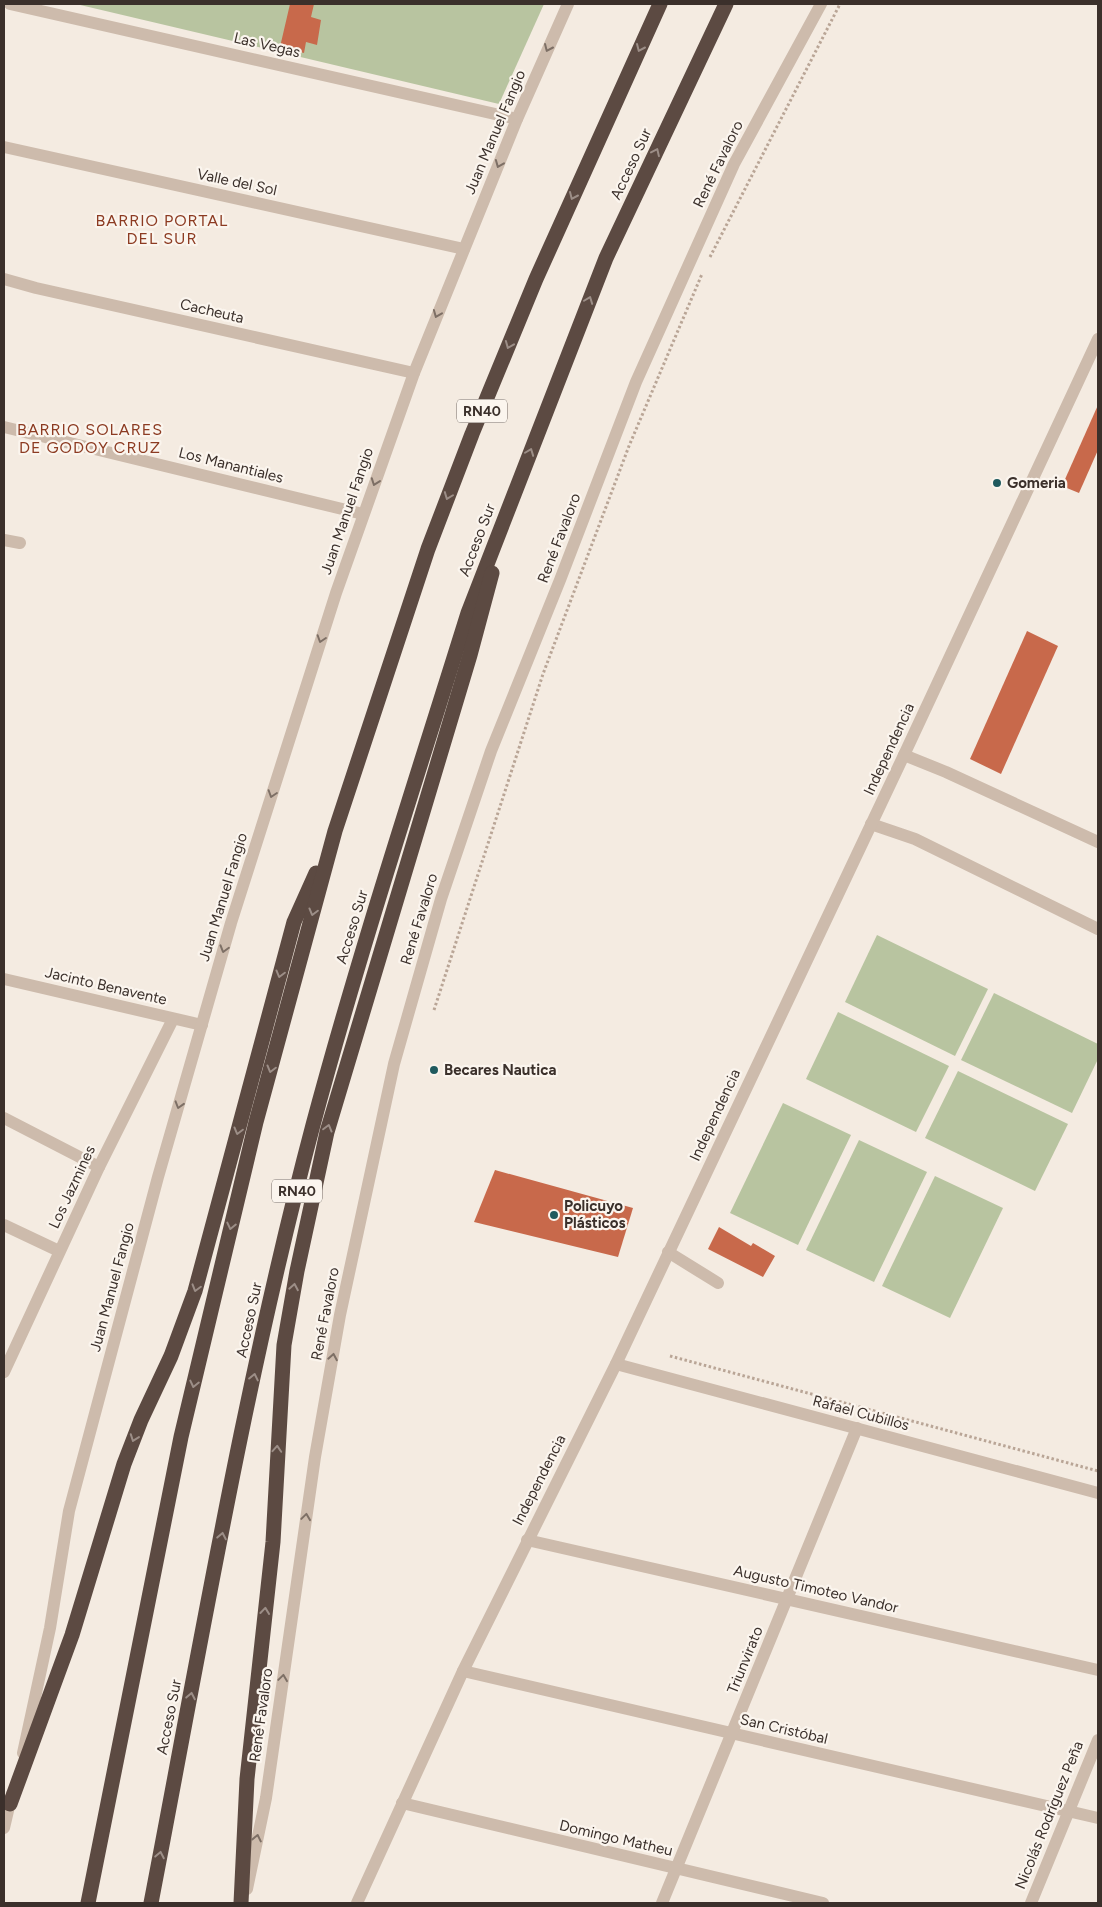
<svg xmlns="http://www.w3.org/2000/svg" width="1102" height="1907" font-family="Figtree,sans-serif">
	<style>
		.green { fill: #b8c4a0 }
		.building { fill: #c8694b }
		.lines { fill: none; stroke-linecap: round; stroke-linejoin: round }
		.path { stroke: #b9a596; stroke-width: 3; stroke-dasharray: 2.5 2.5; stroke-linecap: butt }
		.minor { stroke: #cdbbac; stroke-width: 12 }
		.highway { stroke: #5c4a42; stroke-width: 15 }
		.oneway { stroke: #7d6f65 }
		.oneway2 { stroke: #9c8e87 }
		.poi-dot { fill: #1f5a5e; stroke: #fbf5ee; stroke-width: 2 }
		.labels { text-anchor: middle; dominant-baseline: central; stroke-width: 4.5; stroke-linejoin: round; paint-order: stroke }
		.shield { fill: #fbf5ee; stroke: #756b66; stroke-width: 1 }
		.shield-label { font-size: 14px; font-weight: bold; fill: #3b302b }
		.street-label { font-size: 15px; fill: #3b302b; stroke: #fbf5ee }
		.poi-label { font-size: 15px; font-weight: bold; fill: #3b302b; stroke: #fbf5ee; text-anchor: start }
		.neighbourhood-label { font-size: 16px; letter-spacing: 1px; fill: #8c3b22; stroke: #fbf5ee }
	</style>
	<rect width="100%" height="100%" fill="#f4ebe1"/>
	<g class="green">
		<polygon points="76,4 544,4 499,104"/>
		<polygon points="877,935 988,989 955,1056 845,1002"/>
		<polygon points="994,993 1098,1044 1098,1059 1072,1113 961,1060"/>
		<polygon points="838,1012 949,1066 916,1132 806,1079"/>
		<polygon points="958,1071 1068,1124 1035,1191 925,1138"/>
		<polygon points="783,1103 851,1135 798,1245 730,1213"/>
		<polygon points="859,1140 927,1172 874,1282 806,1250"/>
		<polygon points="935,1176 1003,1208 950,1318 882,1286"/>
	</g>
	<g class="building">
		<polygon points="290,4 314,4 311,17 321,20 317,45 306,42 304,53 280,47"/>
		<polygon points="1098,405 1098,450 1079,493 1062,486"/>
		<polygon points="1027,631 1058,646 1001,774 970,759"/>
		<polygon points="495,1170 633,1208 618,1257 474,1222"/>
		<polygon points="719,1227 751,1246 753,1243 775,1256 763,1277 708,1249"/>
	</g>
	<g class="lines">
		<g class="path">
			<polyline points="710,257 840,4"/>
			<polyline points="434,1010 543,674 629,446 702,274"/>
			<polyline points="670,1356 1098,1471"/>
		</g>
		<g class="minor">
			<polyline points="10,4 517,119"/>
			<polyline points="4,147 464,249"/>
			<polyline points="4,279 36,288 414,373"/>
			<polyline points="4,427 363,514"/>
			<polyline points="4,540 20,543"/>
			<polyline points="904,755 946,772 1098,842"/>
			<polyline points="871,824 915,839 1098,929"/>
			<polyline points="4,979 202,1025"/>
			<polyline points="4,1118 99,1167"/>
			<polyline points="4,1225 59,1251"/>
			<polyline points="668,1252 718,1283"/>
			<polyline points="616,1364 1098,1493"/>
			<polyline points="4,1372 99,1167 173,1019"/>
			<polyline points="527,1540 1098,1670"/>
			<polyline points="463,1671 1098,1818"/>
			<polyline points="23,1753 50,1628 69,1511 158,1177 231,923 336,593 414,373 517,119 568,4"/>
			<polyline points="402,1803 823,1903"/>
			<polyline points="4,1828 12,1794"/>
			<polyline points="247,1889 266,1798 315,1457 340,1315 394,1064 441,899 491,751 560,580 636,382 734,164 821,4"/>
			<polyline points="357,1903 463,1671 616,1364 904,755 1098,339"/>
			<polyline points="662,1903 857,1428"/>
			<polyline points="1031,1903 1098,1740"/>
		</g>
		<g class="highway">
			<polyline points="10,1804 72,1635 124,1464 141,1420 171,1356 195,1291 294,922 316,873"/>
			<polyline points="88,1903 181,1437 256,1122 335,831 428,549 472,434 536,279 660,4"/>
			<path d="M151,1903C201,1643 245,1381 313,1125C359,953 415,783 468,613L606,258L726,4"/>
			<polyline points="241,1903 247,1779 273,1542 284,1345 297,1271 327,1132 470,655 492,573"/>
		</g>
	</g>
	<defs><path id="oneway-chevron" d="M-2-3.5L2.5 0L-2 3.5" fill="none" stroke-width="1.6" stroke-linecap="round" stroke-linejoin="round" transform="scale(1.25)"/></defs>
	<g class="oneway">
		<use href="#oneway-chevron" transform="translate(548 48) rotate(114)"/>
		<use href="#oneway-chevron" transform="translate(499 164) rotate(112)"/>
		<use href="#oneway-chevron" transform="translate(437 314) rotate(112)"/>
		<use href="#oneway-chevron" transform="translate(375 482) rotate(110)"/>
		<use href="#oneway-chevron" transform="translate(321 639) rotate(108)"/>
		<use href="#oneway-chevron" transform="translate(272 794) rotate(108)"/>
		<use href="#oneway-chevron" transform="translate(224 949) rotate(106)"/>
		<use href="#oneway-chevron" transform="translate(179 1105) rotate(107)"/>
		<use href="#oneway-chevron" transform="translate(333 1357) rotate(-80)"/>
		<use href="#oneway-chevron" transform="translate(306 1517) rotate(-82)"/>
		<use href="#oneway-chevron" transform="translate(283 1678) rotate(-82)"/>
		<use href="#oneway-chevron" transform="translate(257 1838) rotate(-78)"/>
	</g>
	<g class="oneway2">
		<use href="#oneway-chevron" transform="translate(640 48) rotate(114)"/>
		<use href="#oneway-chevron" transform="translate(656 152) rotate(-65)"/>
		<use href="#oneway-chevron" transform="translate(573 196) rotate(114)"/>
		<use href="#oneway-chevron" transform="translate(589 300) rotate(-69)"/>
		<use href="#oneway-chevron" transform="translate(509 345) rotate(112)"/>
		<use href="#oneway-chevron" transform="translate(530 452) rotate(-69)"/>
		<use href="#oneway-chevron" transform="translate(448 496) rotate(111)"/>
		<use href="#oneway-chevron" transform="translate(313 912) rotate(105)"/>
		<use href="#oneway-chevron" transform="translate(280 974) rotate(105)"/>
		<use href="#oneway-chevron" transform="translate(271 1069) rotate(105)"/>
		<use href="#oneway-chevron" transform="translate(328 1128) rotate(-75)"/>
		<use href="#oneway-chevron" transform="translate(238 1131) rotate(105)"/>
		<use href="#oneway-chevron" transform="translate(231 1226) rotate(103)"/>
		<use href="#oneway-chevron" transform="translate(294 1287) rotate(-80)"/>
		<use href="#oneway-chevron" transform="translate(196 1288) rotate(106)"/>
		<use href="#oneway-chevron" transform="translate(254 1377) rotate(-78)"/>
		<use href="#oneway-chevron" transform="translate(194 1384) rotate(103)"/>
		<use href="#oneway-chevron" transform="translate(134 1438) rotate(110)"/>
		<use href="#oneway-chevron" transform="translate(277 1449) rotate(-86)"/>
		<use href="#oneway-chevron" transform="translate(222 1536) rotate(-79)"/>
		<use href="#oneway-chevron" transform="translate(265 1611) rotate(-84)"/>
		<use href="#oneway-chevron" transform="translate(191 1696) rotate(-79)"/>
		<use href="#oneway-chevron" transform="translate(160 1855) rotate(-79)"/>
	</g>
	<g class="poi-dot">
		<circle cx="997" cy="483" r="5"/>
		<circle cx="434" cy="1070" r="5"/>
		<circle cx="554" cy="1215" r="5"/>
	</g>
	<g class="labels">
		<g class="shield">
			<rect x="457" y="399.5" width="50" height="23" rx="4"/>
			<rect x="272" y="1179.5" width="50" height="23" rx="4"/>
		</g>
		<g class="shield-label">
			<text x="482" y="411">RN40</text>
			<text x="297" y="1191">RN40</text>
		</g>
		<g class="street-label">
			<text transform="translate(267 45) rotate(13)">Las Vegas</text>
			<text transform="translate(495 132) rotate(-67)">Juan Manuel Fangio</text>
			<text transform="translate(631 164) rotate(-65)">Acceso Sur</text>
			<text transform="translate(718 164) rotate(-64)">René Favaloro</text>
			<text transform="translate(237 182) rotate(12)">Valle del Sol</text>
			<text transform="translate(212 311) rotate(13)">Cacheuta</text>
			<text transform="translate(231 465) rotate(14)">Los Manantiales</text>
			<text transform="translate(347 511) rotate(-71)">Juan Manuel Fangio</text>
			<text transform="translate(559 538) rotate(-69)">René Favaloro</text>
			<text transform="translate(477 540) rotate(-69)">Acceso Sur</text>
			<text transform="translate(889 749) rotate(-65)">Independencia</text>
			<text transform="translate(223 897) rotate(-73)">Juan Manuel Fangio</text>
			<text transform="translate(419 919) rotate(-73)">René Favaloro</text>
			<text transform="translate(352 927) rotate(-73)">Acceso Sur</text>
			<text transform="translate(106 986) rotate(13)">Jacinto Benavente</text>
			<text transform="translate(715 1115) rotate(-65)">Independencia</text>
			<text transform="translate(72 1187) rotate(-65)">Los Jazmines</text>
			<text transform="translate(112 1287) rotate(-75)">Juan Manuel Fangio</text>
			<text transform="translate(325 1314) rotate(-79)">René Favaloro</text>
			<text transform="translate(249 1320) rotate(-78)">Acceso Sur</text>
			<text transform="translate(861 1413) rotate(15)">Rafael Cubillos</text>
			<text transform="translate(539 1480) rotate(-63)">Independencia</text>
			<text transform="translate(816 1589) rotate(13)">Augusto Timoteo Vandor</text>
			<text transform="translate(745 1660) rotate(-68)">Triunvirato</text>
			<text transform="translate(261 1715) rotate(-82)">René Favaloro</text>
			<text transform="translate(169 1717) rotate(-79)">Acceso Sur</text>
			<text transform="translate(784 1729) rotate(13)">San Cristóbal</text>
			<text transform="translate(1049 1815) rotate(-68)">Nicolás Rodríguez Peña</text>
			<text transform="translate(616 1838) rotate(13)">Domingo Matheu</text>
		</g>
		<g class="poi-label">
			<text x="1007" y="483">Gomeria</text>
			<text x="444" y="1070">Becares Nautica</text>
			<text x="564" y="1206">Policuyo<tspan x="564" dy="17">Plásticos</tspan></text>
		</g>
		<g class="neighbourhood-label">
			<text x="162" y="220">BARRIO PORTAL<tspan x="162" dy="18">DEL SUR</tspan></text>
			<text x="90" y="429">BARRIO SOLARES<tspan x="90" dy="18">DE GODOY CRUZ</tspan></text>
		</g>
	</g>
	<rect width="1102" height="1907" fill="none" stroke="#3b302b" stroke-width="10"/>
</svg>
